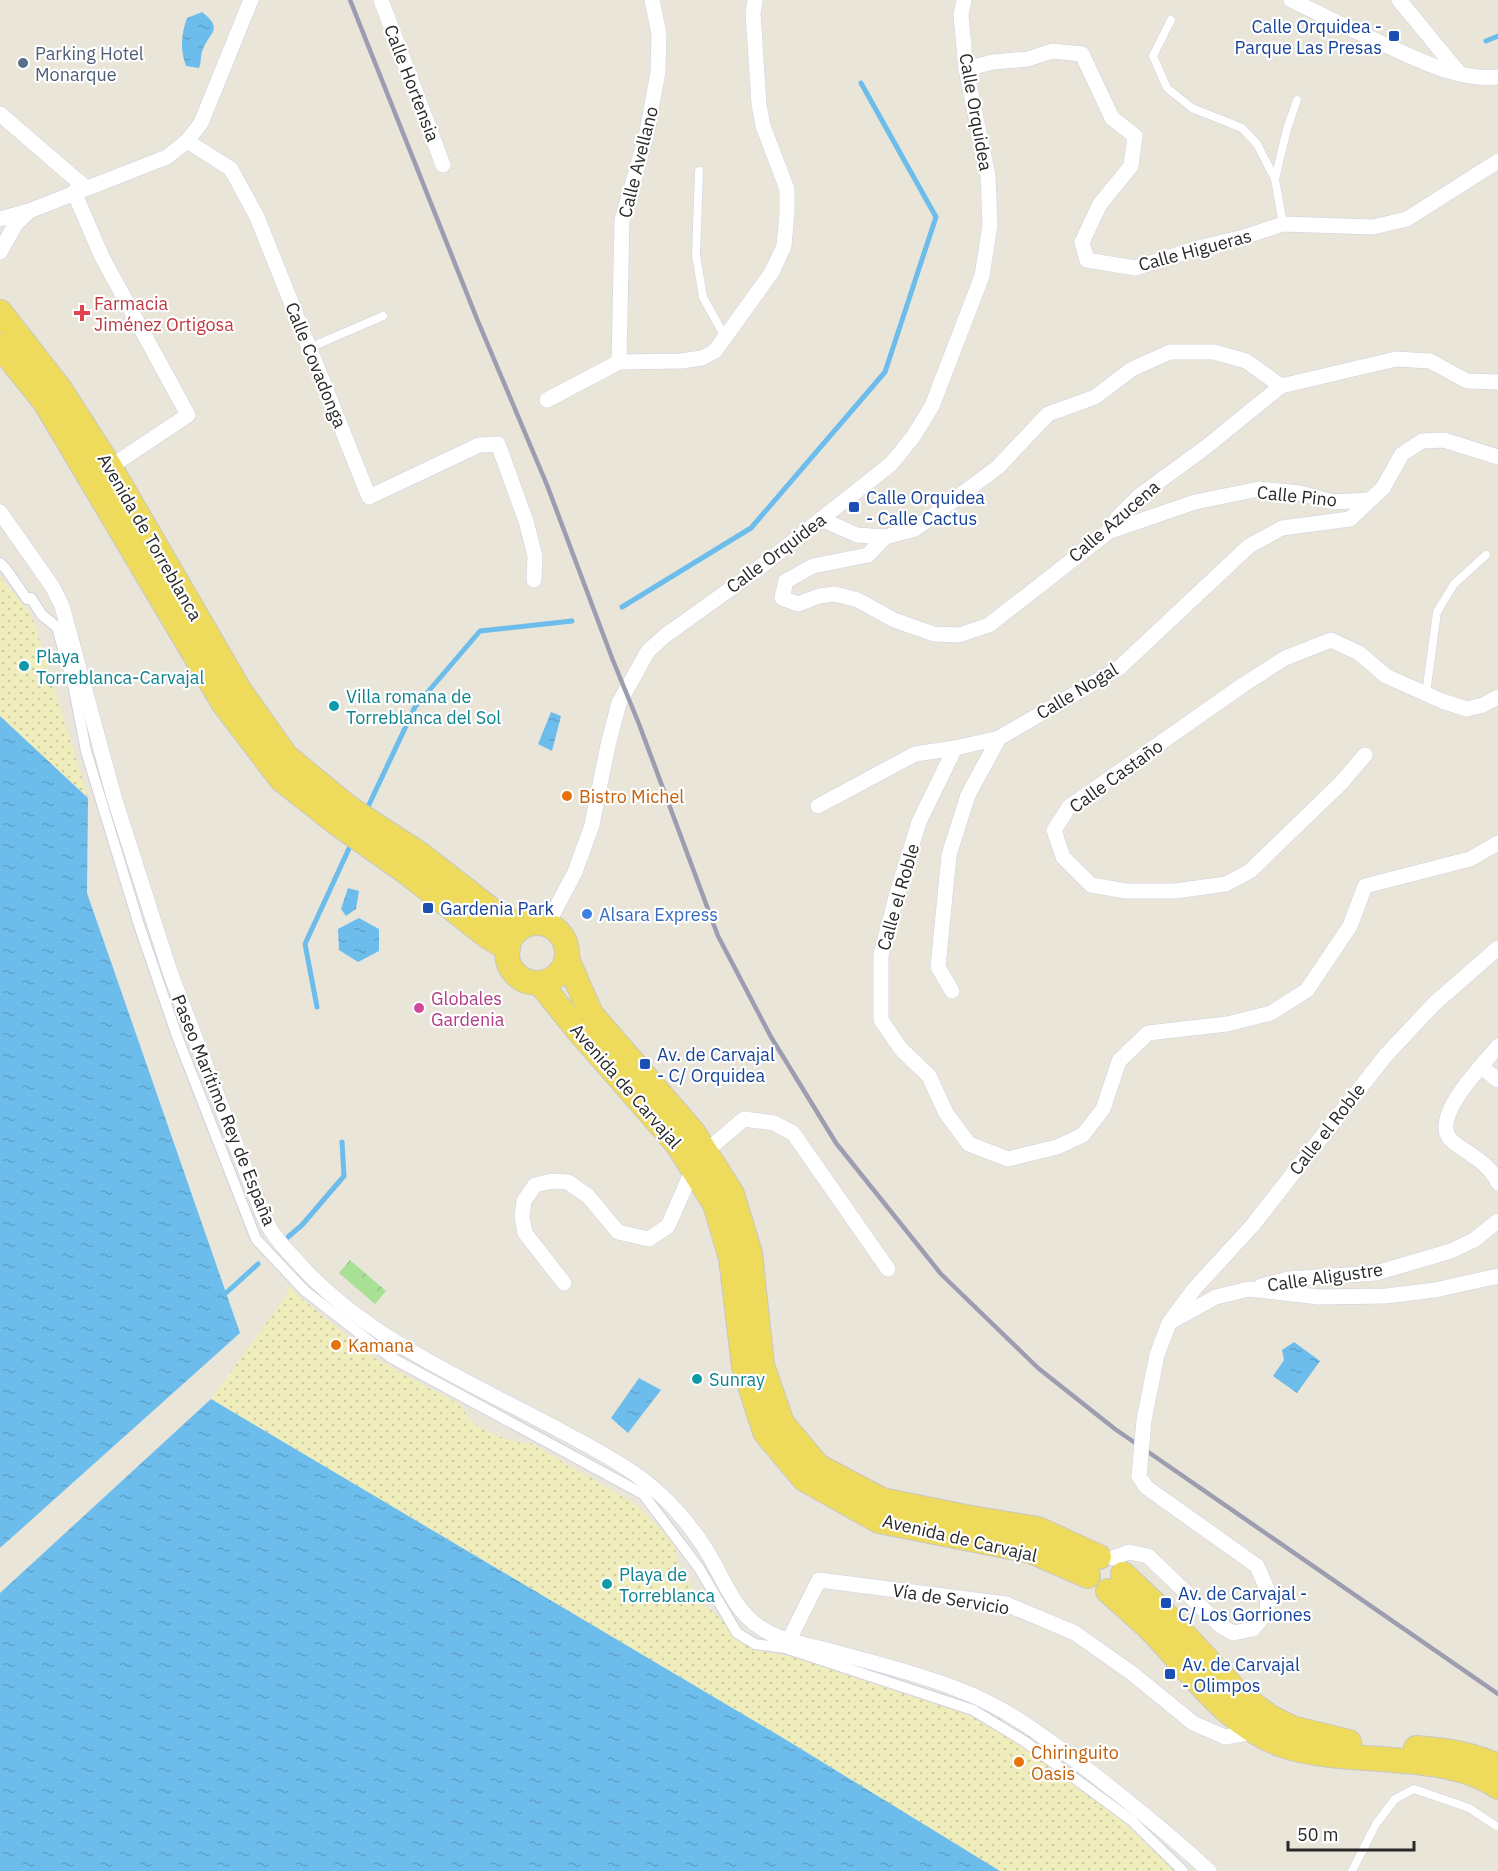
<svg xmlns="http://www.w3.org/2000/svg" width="1498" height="1871" font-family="'IBM Plex Sans',sans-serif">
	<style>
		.sand { fill: url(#sand-dots) }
		.park { fill: url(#park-crowns) }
		.water { fill: url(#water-ripples) }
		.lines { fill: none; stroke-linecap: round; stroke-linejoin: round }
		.stream { stroke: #6dbdec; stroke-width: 5 }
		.service-casing { stroke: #cfd0e1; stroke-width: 9 }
		.pedestrian-casing { stroke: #cfd0e1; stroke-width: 12 }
		.minor-casing { stroke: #cfd0e1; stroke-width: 16 }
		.primary-casing { stroke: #c7c7c7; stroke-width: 26 }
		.service { stroke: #fff; stroke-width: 8 }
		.pedestrian { stroke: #fff; stroke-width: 10 }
		.minor { stroke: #fff; stroke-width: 15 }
		.primary { stroke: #eedb5b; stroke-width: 24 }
		.rail { stroke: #9d9db2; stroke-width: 4.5 }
		.minor-bridge-casing { stroke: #cfd0e1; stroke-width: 16; stroke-linecap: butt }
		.minor-bridge { stroke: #fff; stroke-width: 15 }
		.transit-dot { fill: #1a4fb4; stroke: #fff; stroke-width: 2 }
		.service-dot { fill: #5c6f8a; stroke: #fff; stroke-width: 2 }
		.health-dot { fill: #e0444e; stroke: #fff; stroke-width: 2 }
		.culture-dot { fill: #0f9aa8; stroke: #fff; stroke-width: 2 }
		.food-dot { fill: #e8710a; stroke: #fff; stroke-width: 2 }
		.shop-dot { fill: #3f7fe0; stroke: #fff; stroke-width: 2 }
		.hotel-dot { fill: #d1479c; stroke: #fff; stroke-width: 2 }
		.labels { text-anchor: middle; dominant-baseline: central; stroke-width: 4.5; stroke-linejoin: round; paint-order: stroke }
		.transit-label { font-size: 18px; fill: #164399; stroke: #fff; text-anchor: start }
		.service-label { font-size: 18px; fill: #4e5e75; stroke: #fff; text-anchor: start }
		.street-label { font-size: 18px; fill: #282828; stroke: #fff }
		.health-label { font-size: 18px; fill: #be3a42; stroke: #fff; text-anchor: start }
		.culture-label { font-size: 18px; fill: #0d838f; stroke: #fff; text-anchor: start }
		.food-label { font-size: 18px; fill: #c56008; stroke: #fff; text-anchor: start }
		.shop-label { font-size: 18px; fill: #366cbe; stroke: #fff; text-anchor: start }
		.hotel-label { font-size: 18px; fill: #b23c85; stroke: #fff; text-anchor: start }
	</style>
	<defs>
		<pattern id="sand-dots" width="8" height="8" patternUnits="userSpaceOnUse" patternTransform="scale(1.5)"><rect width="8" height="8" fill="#f0edbc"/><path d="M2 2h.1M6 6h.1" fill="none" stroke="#cecba2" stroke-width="1.8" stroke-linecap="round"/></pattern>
		<pattern id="park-crowns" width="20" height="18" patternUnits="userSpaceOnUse" patternTransform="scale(1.5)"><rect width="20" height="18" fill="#a8e196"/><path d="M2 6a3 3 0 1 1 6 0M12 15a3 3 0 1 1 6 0" fill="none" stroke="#91c181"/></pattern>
		<pattern id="water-ripples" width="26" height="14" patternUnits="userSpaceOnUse" patternTransform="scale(1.5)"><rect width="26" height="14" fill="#6dbdec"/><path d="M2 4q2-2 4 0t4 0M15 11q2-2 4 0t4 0" fill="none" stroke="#5ea2ca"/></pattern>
	</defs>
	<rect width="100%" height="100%" fill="#eae5d9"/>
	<g class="sand">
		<polygon points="0,576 32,616 88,798 0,716"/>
		<path d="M288,1287L374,1358L462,1406C464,1410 466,1415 469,1419C477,1429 518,1446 531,1443L638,1506L674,1544L678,1565L706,1608L713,1611L750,1648L882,1676L984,1708L1034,1739L1125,1809L1191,1871H1000L788,1741L211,1399L286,1296Z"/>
	</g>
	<polygon class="park" points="350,1260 386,1291 375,1304 339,1273"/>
	<g class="water">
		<path d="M202,12C224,29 210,32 203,49C200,55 202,61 199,68L186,66C180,49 181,35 187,18Z"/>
		<polygon points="551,712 561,716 552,751 538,744"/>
		<polygon points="0,716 88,798 87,893 240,1333 0,1548"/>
		<polygon points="348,888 359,891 356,909 346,916 341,909"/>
		<polygon points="359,918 379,929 379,951 358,962 339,950 338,929"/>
		<polygon points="1294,1342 1320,1361 1297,1393 1273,1376 1284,1360 1282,1350"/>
		<polygon points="639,1378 661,1390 628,1433 611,1418"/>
		<polygon points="211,1399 788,1741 1000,1871 0,1871 0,1593"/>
	</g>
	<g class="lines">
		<g class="stream">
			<polyline points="1486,41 1498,36"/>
			<polyline points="622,607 751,528 885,372 936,217 861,83"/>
			<polyline points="366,811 415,707 480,631 572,621"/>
			<polyline points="317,1007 305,944 352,842"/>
			<polyline points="288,1237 302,1225 344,1176 342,1142"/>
			<polyline points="226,1293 258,1264"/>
		</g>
		<defs>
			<g id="service">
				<polyline points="1171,20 1153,56 1167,88 1192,108 1242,128 1257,144 1275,179 1283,224"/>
				<polyline points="699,171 696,255 703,297 725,337"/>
				<polyline points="1275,179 1287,129 1297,100"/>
				<polyline points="309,348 383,316"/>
				<polyline points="1426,694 1437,612 1454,584 1486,555"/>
				<polyline points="1352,1871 1376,1824 1395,1799 1414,1789 1469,1808 1496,1826"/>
			</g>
			<polyline id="pedestrian" points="0,563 6,569 27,599 31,598 42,615 57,627 74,689 86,751 139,925 177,1036 256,1239 305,1291 390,1357 643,1494 699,1568 737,1633 755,1644 785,1648 973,1710 1024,1741 1131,1820 1183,1871"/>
			<g id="minor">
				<polyline points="381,0 443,165"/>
				<path d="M1291,0C1322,15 1352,30 1383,44C1419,60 1458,81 1498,77"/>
				<polyline points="1399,0 1460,74"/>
				<polyline points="966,69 993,62 1028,59 1052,51 1082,54 1112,118 1135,136 1131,166 1100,204 1082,242 1087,260 1135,268 1198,248 1244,237 1283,224 1373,227 1407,219 1498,161"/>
				<polyline points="0,114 86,188"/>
				<polyline points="187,141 231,169 257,217 369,497 479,445 498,444 526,521 535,556 534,580"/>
				<polyline points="74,192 102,257 188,415 110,467"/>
				<polyline points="0,219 29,211 167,157 187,141 201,123 251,0"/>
				<polyline points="0,252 15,225 29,211"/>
				<polyline points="619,362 622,220 646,137 658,72 659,34 652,0"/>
				<polyline points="547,400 619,362 681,361 702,358 715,351 772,272 784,246 787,213 787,189 763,126 759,104 753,13 755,0"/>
				<path d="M0,512L52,586L62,606L114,797L170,972L256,1197C260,1206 263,1216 268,1225C276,1241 290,1253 302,1267C372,1342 470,1382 559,1430C588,1445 616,1460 642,1479C666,1497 687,1521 703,1545C722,1573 732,1610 761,1628C779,1640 803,1644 823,1649C870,1662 917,1673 962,1691C1007,1708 1046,1738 1084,1767C1127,1800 1169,1834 1209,1871"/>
				<polyline points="821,519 857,535 885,537 915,529 998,467 1048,414 1095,397 1132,369 1170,352 1214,352 1246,361 1281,386"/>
				<polyline points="1108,532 1195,502 1259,489 1300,493 1333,502 1368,500"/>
				<polyline points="885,537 868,555 813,566 786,581 782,598 798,604 819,596 835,594 858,600 894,620 934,634 959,635 989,625 1108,532 1118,517 1139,496 1206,447 1281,386 1396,359 1430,361 1467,381 1498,382"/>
				<polyline points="955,748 919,822 896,897 881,955 881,1020 901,1049 929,1076 946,1113 969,1144 1008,1159 1057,1147 1083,1135 1103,1109 1119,1061 1148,1033 1227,1024 1271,1013 1307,990 1350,926 1365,886 1470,859 1498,843"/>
				<polyline points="1365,755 1341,783 1250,871 1226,884 1175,891 1126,891 1091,885 1063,857 1054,830 1069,807 1243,685 1285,658 1331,640 1359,653 1386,676 1442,701 1467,709 1483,705 1498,697"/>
				<polyline points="818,806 915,754 955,748 999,738 1119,668 1249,546 1282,528 1350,519 1383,488 1402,454 1422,441 1444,440 1498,457"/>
				<polyline points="547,925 575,872 592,825 608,745 619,703 648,651 666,635 754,572 891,464 913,437 932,406 982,276 990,225 988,176 966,69 961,15 964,0"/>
				<polyline points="952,991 938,967 949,855 968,795 999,738"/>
				<path d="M1498,1046C1484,1064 1435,1112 1448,1136C1451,1142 1460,1147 1466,1151C1479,1160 1492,1168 1498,1183"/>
				<polyline points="1481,1067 1498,1080"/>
				<polyline points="705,1152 744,1119 774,1123 793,1133 888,1269"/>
				<polyline points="564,1283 525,1233 522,1216 524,1201 535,1185 552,1181 568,1182 588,1196 618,1232 649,1239 668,1226 693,1169"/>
				<polyline points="1261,1286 1288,1279 1376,1273 1451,1251 1474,1240 1498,1221"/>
				<polyline points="1174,1320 1216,1297 1249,1289 1319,1297 1386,1296 1435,1290 1498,1276"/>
				<polyline points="1144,1420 1157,1355 1169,1323 1195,1288 1252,1226 1386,1055 1434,1004 1498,948"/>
				<polyline points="1113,1558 1129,1552 1148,1556 1221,1626 1233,1633 1253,1629 1267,1612 1268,1591 1257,1566 1146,1487 1139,1476"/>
				<polyline points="789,1640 819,1580 1006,1604 1075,1633 1133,1674 1193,1723 1225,1737 1255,1732"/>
			</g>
			<g id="primary">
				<polyline points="0,312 60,389 110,467 240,691 286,756 349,808 421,855 507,922 532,923"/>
				<polyline points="0,346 45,402 224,704 281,779 338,824 409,874 487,936 508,949"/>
				<circle cx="537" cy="953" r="30"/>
				<polyline points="567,959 591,1014 693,1132 732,1194 750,1253 762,1365 782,1423 818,1466 882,1500 971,1518 1038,1529 1099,1557"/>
				<polyline points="540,983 576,1028 678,1145 715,1204 731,1258 744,1367 765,1432 804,1479 879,1521 1031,1551 1088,1576"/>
				<polyline points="1123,1574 1164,1613 1239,1694 1270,1717 1292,1728 1349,1742"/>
				<path d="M1108,1591C1122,1604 1138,1617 1152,1631C1192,1672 1228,1727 1285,1746C1346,1766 1447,1750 1498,1787"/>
				<path d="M1416,1748C1446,1750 1471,1754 1498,1766"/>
			</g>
		</defs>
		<use href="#service" class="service-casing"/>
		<use href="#pedestrian" class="pedestrian-casing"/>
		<use href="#minor" class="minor-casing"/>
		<use href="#primary" class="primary-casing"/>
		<use href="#service" class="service"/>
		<use href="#pedestrian" class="pedestrian"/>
		<use href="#minor" class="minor"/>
		<use href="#primary" class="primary"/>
		<polyline class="rail" points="350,0 477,319 547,485 612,658 639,724 718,936 771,1037 836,1143 941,1274 1038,1368 1115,1429 1498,1694"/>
		<defs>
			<polyline id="minor-bridge" points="1139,1476 1144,1420"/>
		</defs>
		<use href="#minor-bridge" class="minor-bridge-casing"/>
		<use href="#minor-bridge" class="minor-bridge"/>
	</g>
	<g class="transit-dot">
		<rect x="1388" y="30" width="12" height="12" rx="3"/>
		<rect x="848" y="501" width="12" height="12" rx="3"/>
		<rect x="422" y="902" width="12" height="12" rx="3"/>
		<rect x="639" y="1058" width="12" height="12" rx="3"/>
		<rect x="1160" y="1597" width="12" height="12" rx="3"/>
		<rect x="1164" y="1668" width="12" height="12" rx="3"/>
	</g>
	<circle class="service-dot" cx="23" cy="63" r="6"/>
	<path class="health-dot" d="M79 304h6v6h6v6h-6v6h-6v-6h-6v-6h6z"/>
	<g class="culture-dot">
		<circle cx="24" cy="666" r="6"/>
		<circle cx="334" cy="706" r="6"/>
		<circle cx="697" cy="1379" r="6"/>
		<circle cx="607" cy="1584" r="6"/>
	</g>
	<g class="food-dot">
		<circle cx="567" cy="796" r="6"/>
		<circle cx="336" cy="1345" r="6"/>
		<circle cx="1019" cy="1762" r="6"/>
	</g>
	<circle class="shop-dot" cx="587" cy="914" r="6"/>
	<circle class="hotel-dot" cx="419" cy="1008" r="6"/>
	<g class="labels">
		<g class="transit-label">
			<text x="1382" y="26" text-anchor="end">Calle Orquidea -<tspan x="1382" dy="21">Parque Las Presas</tspan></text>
			<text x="866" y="497">Calle Orquidea<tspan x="866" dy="21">- Calle Cactus</tspan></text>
			<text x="440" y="908">Gardenia Park</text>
			<text x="657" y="1054">Av. de Carvajal<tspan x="657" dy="21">- C/ Orquidea</tspan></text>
			<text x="1178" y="1593">Av. de Carvajal -<tspan x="1178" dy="21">C/ Los Gorriones</tspan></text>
			<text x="1182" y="1664">Av. de Carvajal<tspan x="1182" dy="21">- Olimpos</tspan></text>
		</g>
		<g class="service-label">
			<text x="35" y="53">Parking Hotel<tspan x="35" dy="21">Monarque</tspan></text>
		</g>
		<g class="street-label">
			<text transform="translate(412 83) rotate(69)">Calle Hortensia</text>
			<text transform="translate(976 112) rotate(80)">Calle Orquidea</text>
			<text transform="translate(638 162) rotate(-76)">Calle Avellano</text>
			<text transform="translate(1195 250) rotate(-15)">Calle Higueras</text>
			<text transform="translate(316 365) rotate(68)">Calle Covadonga</text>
			<text transform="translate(1297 496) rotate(6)">Calle Pino</text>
			<text transform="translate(1114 521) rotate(-41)">Calle Azucena</text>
			<text transform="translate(150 537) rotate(60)">Avenida de Torreblanca</text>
			<text transform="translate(776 553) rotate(-37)">Calle Orquidea</text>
			<text transform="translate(1077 691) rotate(-31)">Calle Nogal</text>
			<text transform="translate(1116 776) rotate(-36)">Calle Castaño</text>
			<text transform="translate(898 897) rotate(-74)">Calle el Roble</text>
			<text transform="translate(626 1086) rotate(49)">Avenida de Carvajal</text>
			<text transform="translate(224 1110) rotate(68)">Paseo Marítimo Rey de España</text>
			<text transform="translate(1327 1129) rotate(-52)">Calle el Roble</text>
			<text transform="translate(1325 1277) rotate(-8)">Calle Aligustre</text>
			<text transform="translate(960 1538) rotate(13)">Avenida de Carvajal</text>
			<text transform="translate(951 1599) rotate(9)">Vía de Servicio</text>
		</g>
		<g class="health-label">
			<text x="94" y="303">Farmacia<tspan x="94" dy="21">Jiménez Ortigosa</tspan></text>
		</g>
		<g class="culture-label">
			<text x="36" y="656">Playa<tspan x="36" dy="21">Torreblanca-Carvajal</tspan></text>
			<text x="346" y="696">Villa romana de<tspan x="346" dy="21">Torreblanca del Sol</tspan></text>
			<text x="709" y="1379">Sunray</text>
			<text x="619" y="1574">Playa de<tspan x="619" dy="21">Torreblanca</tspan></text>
		</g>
		<g class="food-label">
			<text x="579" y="796">Bistro Michel</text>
			<text x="348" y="1345">Kamana</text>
			<text x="1031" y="1752">Chiringuito<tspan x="1031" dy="21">Oasis</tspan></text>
		</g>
		<g class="shop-label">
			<text x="599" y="914">Alsara Express</text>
		</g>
		<g class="hotel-label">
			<text x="431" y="998">Globales<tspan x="431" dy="21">Gardenia</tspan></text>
		</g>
	</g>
	<path d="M1288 1841v9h126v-9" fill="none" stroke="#282828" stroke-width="3"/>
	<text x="1297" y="1841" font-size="18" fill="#282828" stroke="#ffffff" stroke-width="4.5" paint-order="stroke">50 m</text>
</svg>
